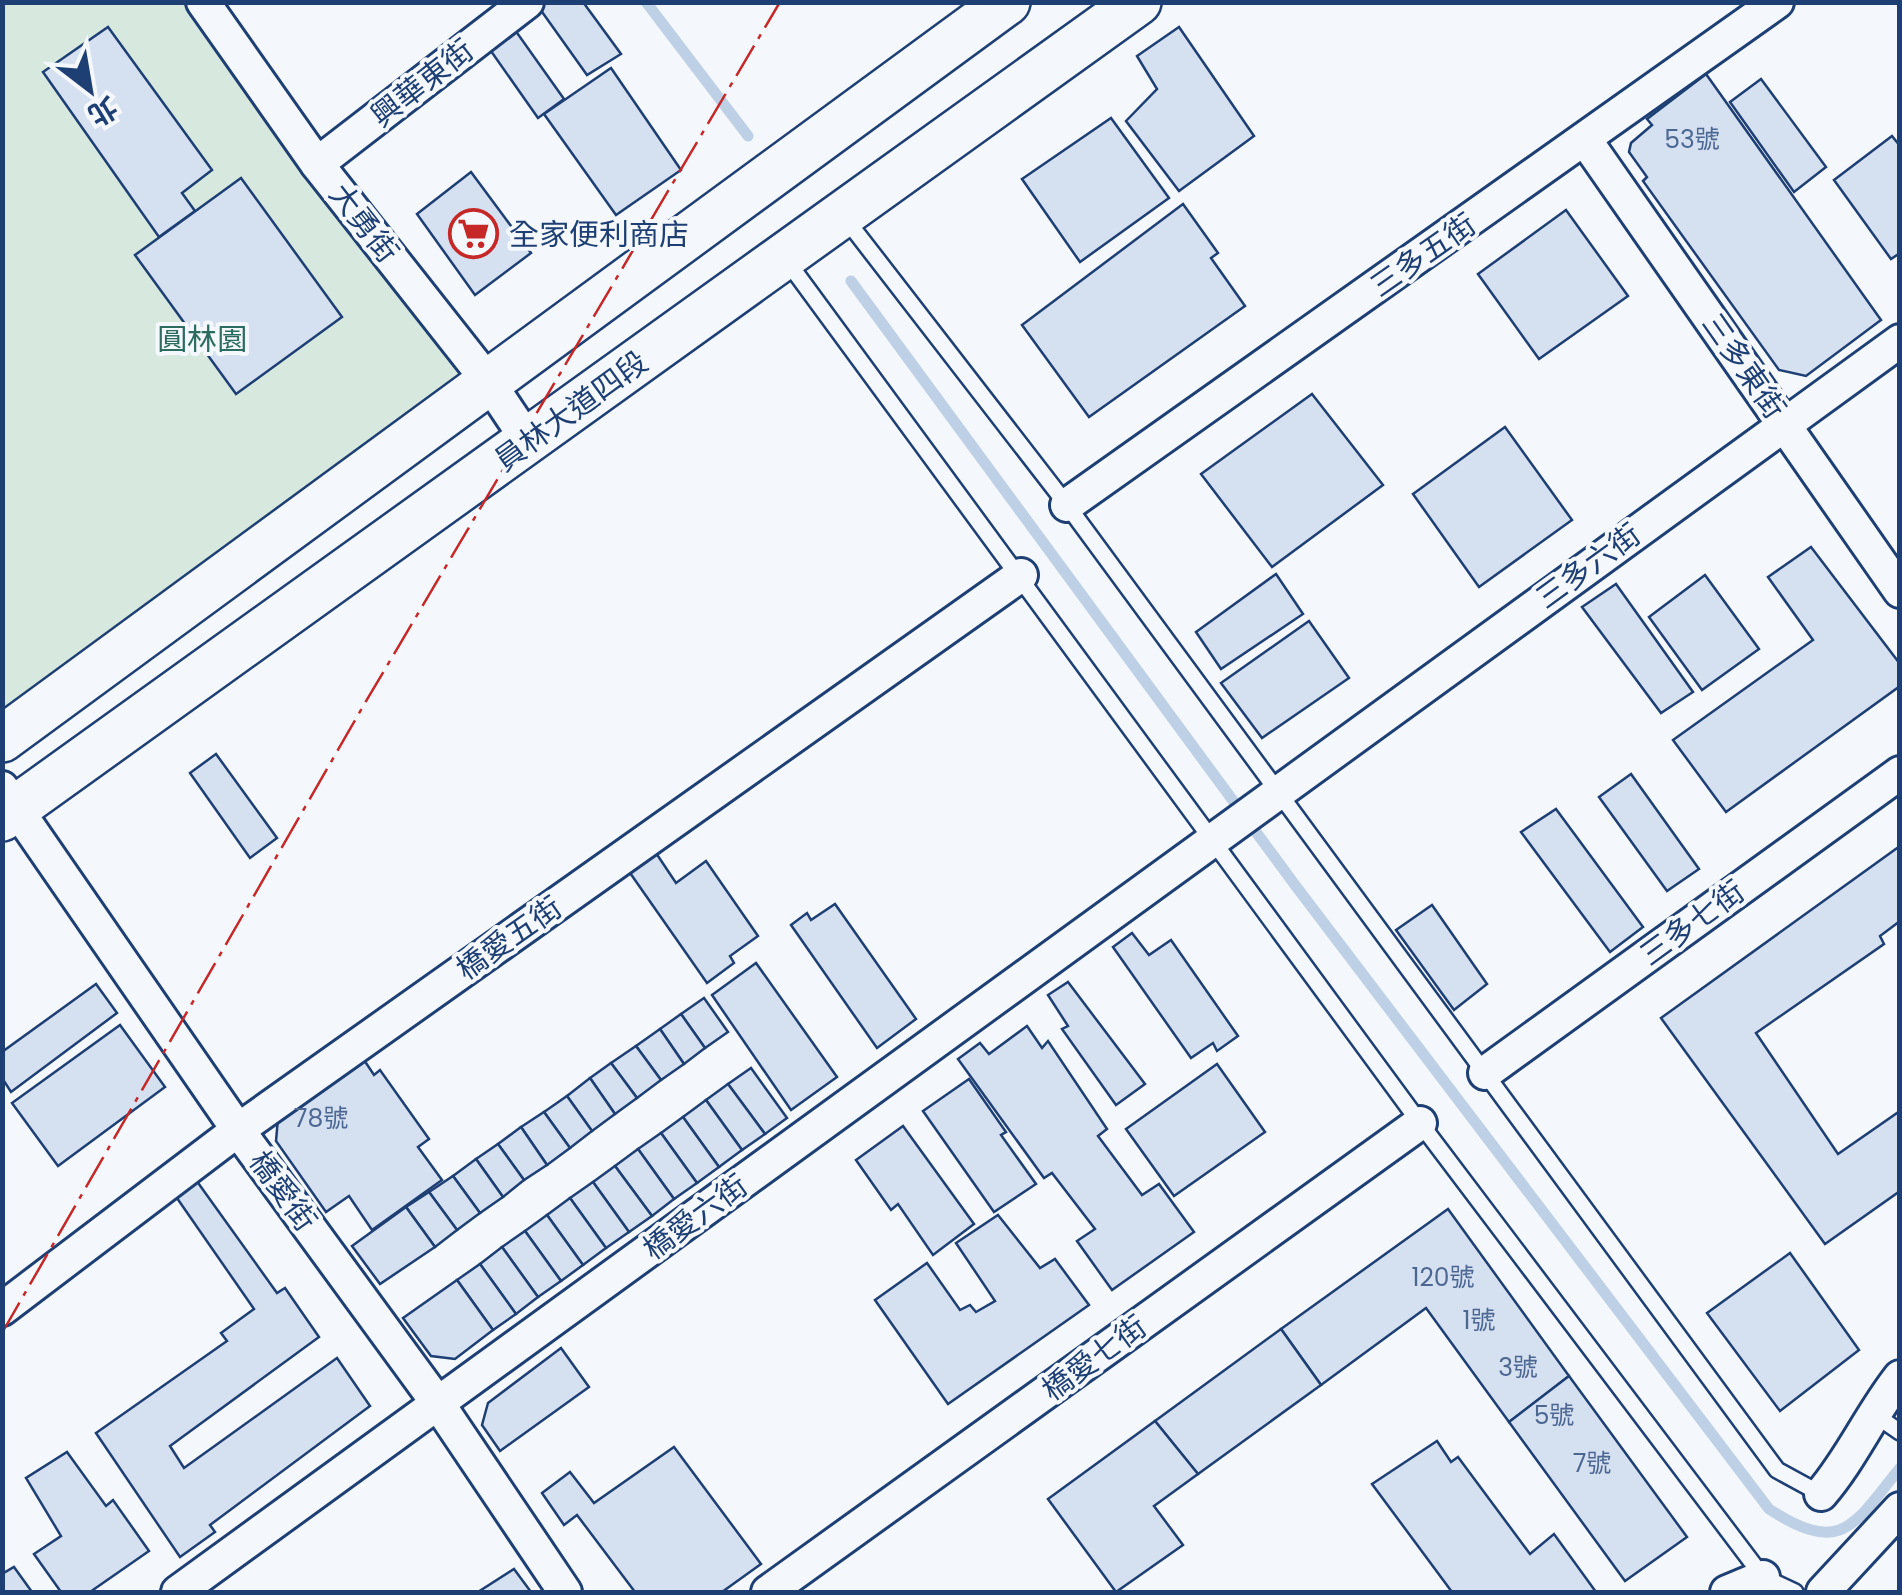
<svg xmlns="http://www.w3.org/2000/svg" width="1902" height="1595" font-family="Poppins,'Noto Sans TC',sans-serif">
	<style>
		.green { fill: #d7e8df; stroke: #687fa3; stroke-width: 2.5 }
		.lines { fill: none; stroke-linecap: round; stroke-linejoin: round }
		.stream { stroke: #bed0e5; stroke-width: 11 }
		.building { fill: #d5e0f0; stroke: #1d3f73; stroke-width: 2.5 }
		.lane-casing { stroke: #1d3f73; stroke-width: 20 }
		.street-casing { stroke: #1d3f73; stroke-width: 38 }
		.secondary-casing { stroke: #1d3f73; stroke-width: 50 }
		.lane { stroke: #f4f7fb; stroke-width: 15 }
		.street { stroke: #f4f7fb; stroke-width: 32 }
		.secondary { stroke: #f4f7fb; stroke-width: 45 }
		.power { stroke: #c62828; stroke-width: 2.5; stroke-dasharray: 35 8 5 8; stroke-linecap: butt }
		.labels { text-anchor: middle; dominant-baseline: central; stroke-width: 8; stroke-linejoin: round; paint-order: stroke }
		.number-label { font-size: 25px; fill: #4b6792 }
		.street-label { font-size: 30px; fill: #1d3f73; stroke: #f4f7fb }
		.poi-label { font-size: 30px; fill: #1d3f73; stroke: #f4f7fb; text-anchor: start }
		.park-label { font-size: 30px; fill: #2c6c60; stroke: #f4f7fb }
	</style>
	<rect width="100%" height="100%" fill="#f4f7fb"/>
	<polygon class="green" points="3,3 203,3 488,381 3,739"/>
	<g class="lines">
		<g class="stream">
			<polyline points="646,2 748,136"/>
			<path d="M851,281L1295,885L1769,1509C1842,1556 1853,1526 1900,1468"/>
		</g>
	</g>
	<g class="building">
		<polygon points="535,2 583,2 621,54 587,75"/>
		<polygon points="498,6 564,99 538,118 472,24"/>
		<polygon points="108,27 212,170 182,193 195,211 159,237 43,72"/>
		<polygon points="1179,27 1254,136 1179,191 1126,121 1157,89 1137,56"/>
		<polygon points="611,68 681,170 616,215 544,114"/>
		<polygon points="1706,74 1881,320 1806,376 1779,370 1643,181 1647,177 1629,152 1631,143 1652,125 1647,119"/>
		<polygon points="1761,79 1826,167 1794,192 1730,102"/>
		<polygon points="1111,118 1169,198 1080,262 1022,179"/>
		<polygon points="1892,136 1900,146 1900,253 1891,259 1834,180"/>
		<polygon points="471,172 531,253 475,295 417,214"/>
		<polygon points="241,178 342,317 236,394 135,255"/>
		<polygon points="1183,204 1218,253 1211,258 1245,306 1089,417 1022,325"/>
		<polygon points="1566,210 1628,296 1539,359 1478,274"/>
		<polygon points="1312,394 1383,485 1272,567 1201,474"/>
		<polygon points="1505,427 1572,520 1479,587 1413,494"/>
		<polygon points="1811,547 1900,664 1900,686 1726,812 1673,740 1813,640 1768,577"/>
		<polygon points="1276,574 1303,614 1221,669 1196,632"/>
		<polygon points="1705,575 1759,649 1702,690 1649,617"/>
		<polygon points="1616,584 1693,692 1661,713 1582,607"/>
		<polygon points="1309,621 1349,678 1262,738 1221,683"/>
		<polygon points="216,754 277,838 250,858 190,773"/>
		<polygon points="1631,774 1699,869 1667,891 1599,797"/>
		<polygon points="1556,809 1643,927 1610,952 1521,832"/>
		<polygon points="648,841 676,883 706,861 758,936 730,956 734,963 707,983 621,860"/>
		<polygon points="1900,846 1900,921 1880,936 1884,944 1756,1033 1838,1154 1900,1111 1900,1191 1825,1244 1661,1018"/>
		<polygon points="835,904 916,1019 877,1048 791,925 807,913 811,920"/>
		<polygon points="1432,905 1487,984 1454,1010 1396,930"/>
		<polygon points="1132,933 1149,955 1171,940 1238,1036 1217,1051 1213,1043 1191,1058 1113,947"/>
		<polygon points="756,963 837,1077 791,1110 712,995"/>
		<polygon points="1068,982 1145,1084 1116,1105 1062,1029 1068,1026 1048,995"/>
		<polygon points="96,984 117,1013 11,1092 2,1078 2,1052"/>
		<polygon points="704,998 728,1032 705,1048 681,1014"/>
		<polygon points="681,1014 705,1048 684,1064 660,1029"/>
		<polygon points="120,1025 165,1087 58,1166 12,1103"/>
		<polygon points="1027,1026 1042,1048 1048,1041 1107,1129 1098,1136 1142,1195 1159,1184 1194,1232 1112,1290 1077,1241 1095,1229 1052,1173 1044,1178 958,1059 980,1043 989,1054"/>
		<polygon points="660,1029 684,1064 661,1080 636,1046"/>
		<polygon points="636,1046 661,1080 637,1098 611,1063"/>
		<polygon points="360,1054 374,1075 380,1070 429,1139 418,1147 442,1180 372,1230 349,1196 326,1212 276,1141 279,1107"/>
		<polygon points="611,1063 637,1098 615,1114 590,1078"/>
		<polygon points="1217,1064 1265,1132 1174,1196 1126,1129"/>
		<polygon points="751,1068 787,1118 765,1134 728,1084"/>
		<polygon points="590,1078 615,1114 592,1131 567,1096"/>
		<polygon points="969,1079 1006,1132 1001,1135 1036,1184 994,1212 923,1111"/>
		<polygon points="728,1084 765,1134 742,1150 706,1100"/>
		<polygon points="567,1096 592,1131 570,1148 544,1112"/>
		<polygon points="706,1100 742,1150 719,1167 683,1117"/>
		<polygon points="544,1112 570,1148 547,1165 521,1127"/>
		<polygon points="683,1117 719,1167 697,1183 661,1133"/>
		<polygon points="903,1126 974,1224 933,1255 898,1204 891,1210 856,1160"/>
		<polygon points="521,1127 547,1165 524,1180 498,1144"/>
		<polygon points="661,1133 697,1183 674,1199 638,1149"/>
		<polygon points="498,1144 524,1180 503,1197 476,1159"/>
		<polygon points="638,1149 674,1199 652,1216 615,1166"/>
		<polygon points="476,1159 503,1197 480,1213 453,1176"/>
		<polygon points="615,1166 652,1216 629,1232 593,1182"/>
		<polygon points="191,1173 277,1293 285,1288 319,1337 170,1446 184,1468 337,1358 370,1406 210,1525 215,1532 180,1557 96,1433 227,1341 221,1333 254,1309 170,1188"/>
		<polygon points="453,1176 480,1213 457,1230 429,1192"/>
		<polygon points="593,1182 629,1232 606,1248 570,1198"/>
		<polygon points="429,1192 457,1230 435,1247 406,1207"/>
		<polygon points="570,1198 606,1248 583,1265 547,1215"/>
		<polygon points="406,1207 435,1247 380,1284 352,1246"/>
		<polygon points="1448,1209 1569,1376 1509,1422 1426,1308 1321,1385 1281,1329"/>
		<polygon points="547,1215 583,1265 561,1281 525,1231"/>
		<polygon points="998,1215 1040,1268 1055,1259 1089,1305 948,1404 875,1300 927,1263 960,1310 970,1305 976,1312 995,1301 956,1243"/>
		<polygon points="525,1231 561,1281 538,1297 502,1247"/>
		<polygon points="502,1247 538,1297 516,1314 480,1264"/>
		<polygon points="1790,1253 1859,1350 1780,1411 1707,1313"/>
		<polygon points="480,1264 516,1314 493,1330 457,1280"/>
		<polygon points="457,1280 493,1330 455,1359 431,1356 403,1318"/>
		<polygon points="1281,1329 1321,1385 1198,1474 1155,1421"/>
		<polygon points="561,1348 589,1387 500,1451 482,1425 488,1403"/>
		<polygon points="1569,1376 1687,1537 1625,1581 1509,1422"/>
		<polygon points="1155,1421 1198,1474 1154,1506 1183,1545 1116,1592 1048,1499"/>
		<polygon points="1437,1441 1451,1462 1458,1457 1530,1554 1554,1534 1596,1592 1452,1592 1372,1484"/>
		<polygon points="674,1447 761,1564 722,1592 635,1592 577,1515 564,1525 542,1493 570,1472 594,1503"/>
		<polygon points="67,1452 106,1506 113,1500 149,1551 90,1592 61,1592 34,1554 61,1536 26,1478"/>
		<polygon points="14,1567 32,1592 2,1592 2,1574"/>
		<polygon points="514,1569 531,1592 478,1592"/>
	</g>
	<g class="lines">
		<defs>
			<g id="lane">
				<polyline points="845,218 1067,505 1777,1470 1821,1494"/>
				<polyline points="787,261 1420,1123 1763,1577 1795,1592"/>
				<polyline points="1874,1414 1900,1432"/>
			</g>
			<g id="street">
				<polyline points="203,2 317,164 488,381 528,441"/>
				<polyline points="1586,141 1900,591"/>
				<polyline points="317,164 527,2"/>
				<polyline points="1067,505 1777,2"/>
				<polyline points="2,788 238,1130 439,1405 565,1592"/>
				<polyline points="1485,1073 1900,773"/>
				<polyline points="2,1309 238,1130 1021,575"/>
				<path d="M1821,1494C1852,1458 1870,1415 1900,1377"/>
				<polyline points="178,1592 1900,341"/>
				<polyline points="768,1592 1420,1123"/>
				<polyline points="1727,1592 1763,1577"/>
				<polyline points="1823,1592 1900,1509"/>
			</g>
			<g id="secondary">
				<polyline points="2,739 1007,2"/>
				<polyline points="2,818 1138,2"/>
			</g>
		</defs>
		<use href="#lane" class="lane-casing"/>
		<use href="#street" class="street-casing"/>
		<use href="#secondary" class="secondary-casing"/>
		<use href="#lane" class="lane"/>
		<use href="#street" class="street"/>
		<use href="#secondary" class="secondary"/>
		<polyline class="power" points="2,1333 365,703 780,2"/>
	</g>
	<defs>
		<symbol id="supermarket-ring" viewBox="-11 -11 22 22"><circle r="9.5" fill="#f4f7fb" stroke="#c62828" stroke-width="1.5"/><path d="M-6-5.5h2.5l.6 2H6L4.5 2H-2.5L-4.4-4H-6ZM-1.5 3.2a1.3 1.3 0 1 0 .1 0ZM3 3.2a1.3 1.3 0 1 0 .1 0Z" fill="#c62828"/></symbol>
	</defs>
	<g fill-rule="evenodd">
		<use href="#supermarket-ring" x="446" y="206" width="55" height="55"/>
	</g>
	<g class="labels">
		<g class="number-label">
			<text x="1692" y="139">53號</text>
			<text x="321" y="1118">78號</text>
			<text x="1443" y="1277">120號</text>
			<text x="1479" y="1320">1號</text>
			<text x="1518" y="1367">3號</text>
			<text x="1554" y="1415">5號</text>
			<text x="1592" y="1463">7號</text>
		</g>
		<g class="street-label">
			<text transform="translate(422 83) rotate(-38)">興華東街</text>
			<text transform="translate(364 223) rotate(52)">大勇街</text>
			<text transform="translate(1423 255) rotate(-35)">三多五街</text>
			<text transform="translate(1744 366) rotate(55)">三多東街</text>
			<text transform="translate(571 411) rotate(-36)">員林大道四段</text>
			<text transform="translate(1588 566) rotate(-36)">三多六街</text>
			<text transform="translate(1692 923) rotate(-36)">三多七街</text>
			<text transform="translate(509 938) rotate(-35)">橋愛五街</text>
			<text transform="translate(283 1191) rotate(54)">橋愛街</text>
			<text transform="translate(695 1217) rotate(-36)">橋愛六街</text>
			<text transform="translate(1094 1358) rotate(-36)">橋愛七街</text>
		</g>
		<g class="poi-label">
			<text x="509" y="234">全家便利商店</text>
		</g>
		<g class="park-label">
			<text x="202" y="339">圓林園</text>
		</g>
	</g>
	<rect width="1902" height="1595" fill="none" stroke="#1d3f73" stroke-width="10"/>
	<g transform="translate(90 90) rotate(149)" stroke="#f4f7fb" stroke-width="8" paint-order="stroke">
	<path d="M0-8L18 38L0 25L-18 38Z" fill="#1d3f73"/>
	<text y="-15" font-size="28" font-weight="bold" text-anchor="middle" fill="#1d3f73">北</text>
	</g>
</svg>
